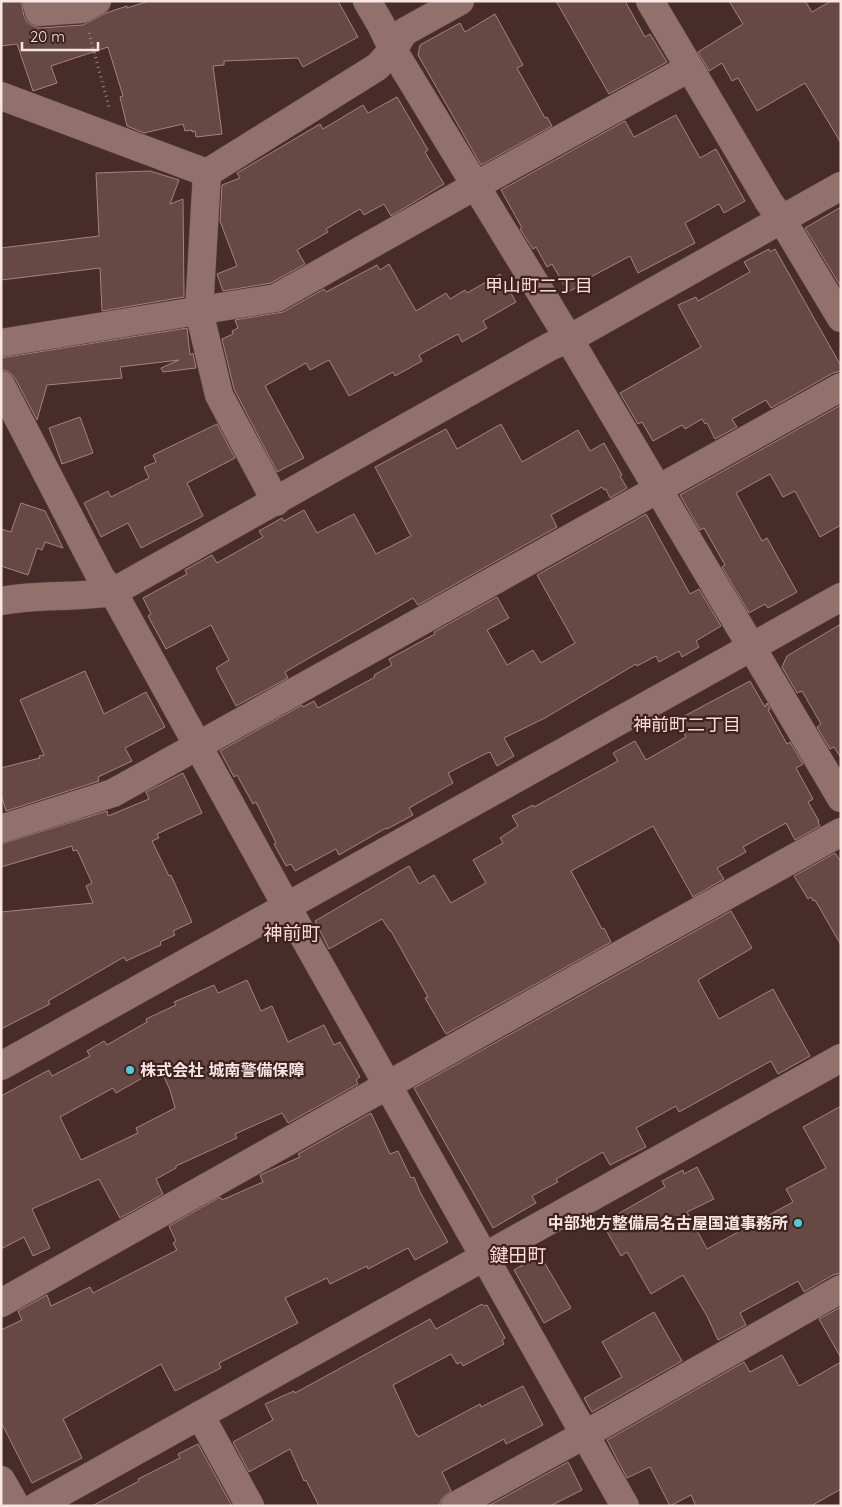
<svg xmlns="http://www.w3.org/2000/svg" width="842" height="1507" font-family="Quicksand,'Noto Sans JP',sans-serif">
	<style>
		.building { fill: #664844; stroke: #a5837f; fill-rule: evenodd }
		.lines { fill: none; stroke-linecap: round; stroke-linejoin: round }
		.minor-casing { stroke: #634b48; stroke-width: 29 }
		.path { stroke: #9e8683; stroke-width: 3; stroke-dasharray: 1 4; stroke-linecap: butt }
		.minor { stroke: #92706c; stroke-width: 28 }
		.poi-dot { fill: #53cbda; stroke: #3d221f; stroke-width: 2 }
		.labels { text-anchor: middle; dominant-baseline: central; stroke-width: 4.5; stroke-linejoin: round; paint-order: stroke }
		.poi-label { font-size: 16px; font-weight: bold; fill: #f9e6e3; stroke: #3d221f; text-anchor: start }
		.neighbourhood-label { font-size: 18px; fill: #ffd9d4; stroke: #3d221f }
		.quarter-label { font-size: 19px; fill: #ffd9d4; stroke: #3d221f }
	</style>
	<rect width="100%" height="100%" fill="#482c29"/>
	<g class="building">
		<polygon points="1,1 21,1 24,16 27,22 33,26 40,28 83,25 106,13 127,6 127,8 149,1 338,1 358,37 303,67 298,58 224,61 224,65 213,66 222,134 196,137 195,131 192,132 192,130 185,131 183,124 144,133 127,126 120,97 123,96 108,47 51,66 57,83 33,91 17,44 1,46"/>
		<polygon points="556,1 625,1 645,37 650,34 667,62 609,94"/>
		<polygon points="729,1 805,1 812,12 831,1 841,1 841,143 805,83 757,111 738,78 732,81 722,63 709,71 698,52 743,24"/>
		<polygon points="495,14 523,65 517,68 545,118 547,117 552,126 481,165 418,55 420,45 460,23 465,32"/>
		<polygon points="397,97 428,150 425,152 444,184 391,216 384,204 364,215 360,209 326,229 328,232 297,250 305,264 271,283 223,291 217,274 237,266 220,221 222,185 240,178 237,173 320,124 323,129 363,105 368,113"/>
		<polygon points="676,115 700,158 716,149 745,201 724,213 719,204 685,223 695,243 638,273 630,256 587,279 588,281 568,292 552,264 547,267 536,247 533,249 520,229 522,228 501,190 625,121 634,137"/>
		<polygon points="150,171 179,180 170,204 183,199 184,297 102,311 100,268 1,280 1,248 99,236 96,173"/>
		<polygon points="841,207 841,287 805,228"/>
		<polygon points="769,249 770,252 775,249 841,366 841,371 833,373 771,408 766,400 732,419 737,427 715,439 707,423 705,424 702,419 685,429 682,425 653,441 642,422 638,424 620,393 701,347 678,305 696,297 698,301 750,272 744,262"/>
		<polygon points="389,264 416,311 446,293 450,299 465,290 467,293 500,274 516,302 483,321 487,328 462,342 458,334 419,355 422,361 395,376 393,372 349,396 329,360 310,370 306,363 265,386 304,458 277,472 234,389 222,339 233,334 232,331 238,328 235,320 283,312 324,289 326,292 377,265 380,270"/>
		<polygon points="187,328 190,355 193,353 196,368 163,372 161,368 179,360 120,367 122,378 47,385 37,420 15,378 9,372 1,369 1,358"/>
		<polygon points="841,405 841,525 820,537 795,491 783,497 770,474 736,493 762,541 767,538 797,592 768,608 765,604 749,613 722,567 725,565 704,528 700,530 680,495"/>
		<polygon points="80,417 93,453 62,464 49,428"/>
		<polygon points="217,424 235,458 187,483 203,516 141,548 128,523 101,537 84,503 108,491 111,497 149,478 144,467 156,462 153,455"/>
		<polygon points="501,424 522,462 578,430 590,451 604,443 622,475 620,476 627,488 610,498 606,489 604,490 602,487 551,515 557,527 418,605 413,598 285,672 288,678 236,706 216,668 229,660 211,625 166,649 148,616 151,614 143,598 187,574 185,570 212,555 217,563 263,537 259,531 282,518 284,521 304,510 317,533 354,514 376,554 411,536 375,467 446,429 457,449"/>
		<polygon points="21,503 45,511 63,548 45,542 42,550 37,548 28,575 1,566 1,529 11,532"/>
		<polygon points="646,514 690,594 699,589 721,626 696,641 699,647 682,657 679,651 659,662 656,656 637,666 636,664 545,718 504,738 514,756 497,766 490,752 487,753 448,773 453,783 409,808 413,815 387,829 386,828 339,855 336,849 295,871 291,864 286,866 274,844 276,843 256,802 253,804 237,775 234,777 220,751 302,705 303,707 314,701 318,708 375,677 374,675 392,665 389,659 435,634 434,632 497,597 509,618 487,630 507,665 533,650 541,663 575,643 537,575"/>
		<polygon points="841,624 841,758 834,747 830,749 817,727 821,724 802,691 797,693 782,667 787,656"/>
		<polygon points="85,671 104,714 146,692 165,727 125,748 132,761 98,777 99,781 6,811 1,794 1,768 40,758 39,756 44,755 20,700"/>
		<polygon points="750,681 765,707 767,703 770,709 768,710 787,744 790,742 803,764 796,768 813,799 808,802 819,821 818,822 820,826 795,840 786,823 743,847 746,852 717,868 724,879 693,897 653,826 571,871 602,929 604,928 611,942 446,1034 425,998 428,997 391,931 390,931 382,919 329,949 315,921 409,866 419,884 434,875 451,903 486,883 473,860 503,843 500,838 518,826 512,816 533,805 534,807 618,761 613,753 635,741 646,760 686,737 677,720"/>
		<polygon points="183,773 202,813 157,834 159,838 152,841 169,876 171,875 192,922 173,931 175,935 160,942 161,945 126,961 124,957 48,1001 50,1004 1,1029 1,912 93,903 86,886 92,883 77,850 73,851 72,846 1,867 1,844 107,811 108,816 149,799 146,792"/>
		<polygon points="835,853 841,862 841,945 815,900 813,901 811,897 808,899 794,876"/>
		<polygon points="731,911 752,948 698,980 719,1019 773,989 810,1056 778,1074 771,1061 679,1112 676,1106 636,1128 646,1147 610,1165 603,1152 556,1179 558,1182 532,1196 536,1203 493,1228 414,1088"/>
		<path d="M247,980L261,1011L272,1006L288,1042L324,1025L334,1045L340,1042L360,1077L356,1080L358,1084L288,1123L282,1113L235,1134L237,1138L176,1166V1168L156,1179L163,1194L120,1218L99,1179L32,1209L50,1248L33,1256L24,1237L1,1249V1096L49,1070L52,1076L90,1056L87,1051L104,1041L107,1045L147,1022L146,1019L176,1005L174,1002L214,985L218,993ZM160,1068L170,1090L175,1108L136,1128L138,1133L81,1160L60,1117L113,1088L116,1093Z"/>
		<polygon points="841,1106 841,1273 833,1275 804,1292 798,1281 740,1313 746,1325 718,1340 707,1316 683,1275 651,1294 627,1252 621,1256 602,1223 665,1187 662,1181 683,1170 684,1174 697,1167 714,1199 687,1212 707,1249 793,1202 786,1189 826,1168 803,1127"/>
		<polygon points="371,1113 390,1154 398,1151 411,1178 414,1177 420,1192 448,1242 415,1260 408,1248 368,1269 367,1266 330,1284 327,1278 285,1298 298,1323 219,1363 221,1368 175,1391 161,1364 63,1419 82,1458 32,1483 1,1422 1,1330 22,1320 18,1311 47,1295 51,1306 90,1287 93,1293 177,1250 173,1243 176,1241 169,1226 220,1197 222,1200 263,1182 260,1175 300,1157 298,1154"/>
		<polygon points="540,1255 571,1308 544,1323 514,1270"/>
		<polygon points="482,1304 484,1306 487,1305 505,1338 502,1340 504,1344 463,1366 461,1362 457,1364 451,1354 393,1385 416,1435 417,1434 418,1437 480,1404 481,1407 523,1386 543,1425 506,1444 504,1439 442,1472 451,1491 442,1498 439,1506 319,1506 306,1480 304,1481 290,1449 249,1472 233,1442 273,1420 265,1404 294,1391 295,1393 430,1319 436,1329"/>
		<polygon points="841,1307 841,1358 819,1319"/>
		<polygon points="654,1312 682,1361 592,1412 584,1398 622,1377 602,1342"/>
		<polygon points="782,1355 799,1386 841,1362 841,1489 811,1506 696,1506 691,1495 670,1506 650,1467 627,1478 607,1440 744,1362 750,1372"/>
		<polygon points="198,1444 232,1506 92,1506 139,1481 138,1479 180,1458 178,1454"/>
		<polygon points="568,1462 582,1490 550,1506 488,1506"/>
	</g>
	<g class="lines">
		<defs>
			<g id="minor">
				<polyline points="36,1 39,12 82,9 97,1"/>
				<polyline points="367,1 380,23 393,50 569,339 841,798"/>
				<polyline points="650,1 769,202 782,220 841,318"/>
				<polyline points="1,96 207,173"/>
				<polyline points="1,343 276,298 475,186 689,68"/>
				<polyline points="1,385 101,578 113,592 287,907 625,1506"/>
				<polyline points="276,502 219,395 199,311 207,173 377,67 393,50 404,32 460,1"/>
				<path d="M1,601C38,594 76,598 113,592L551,346L569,339L841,186"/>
				<polyline points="1,829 113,793 841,387"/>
				<polyline points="1,1066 841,597"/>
				<polyline points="1,1303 562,987 841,832"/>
				<polyline points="200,1415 250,1506"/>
				<polyline points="1,1480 16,1506"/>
				<polyline points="37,1506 841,1058"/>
				<polyline points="455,1506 584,1435 841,1289"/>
			</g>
		</defs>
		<use href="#minor" class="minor-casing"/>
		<polyline class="path" points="89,33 109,107"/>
		<use href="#minor" class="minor"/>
	</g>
	<g class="poi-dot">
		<circle cx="130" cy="1070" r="5"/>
		<circle cx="798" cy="1223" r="5"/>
	</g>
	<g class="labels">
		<g class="poi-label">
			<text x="140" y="1070">株式会社 城南警備保障</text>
			<text x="788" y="1223" text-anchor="end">中部地方整備局名古屋国道事務所</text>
		</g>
		<g class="neighbourhood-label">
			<text x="539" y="285">甲山町二丁目</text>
			<text x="687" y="724">神前町二丁目</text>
		</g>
		<g class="quarter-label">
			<text x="292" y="933">神前町</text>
			<text x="518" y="1255">鍵田町</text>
		</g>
	</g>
	<rect width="842" height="1507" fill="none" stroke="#f9e6e3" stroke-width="5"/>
	<path d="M22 42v8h76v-8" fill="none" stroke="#f9e6e3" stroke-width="2.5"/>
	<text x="30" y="42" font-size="15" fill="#f9e6e3" stroke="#3d221f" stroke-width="4" paint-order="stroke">20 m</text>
</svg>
